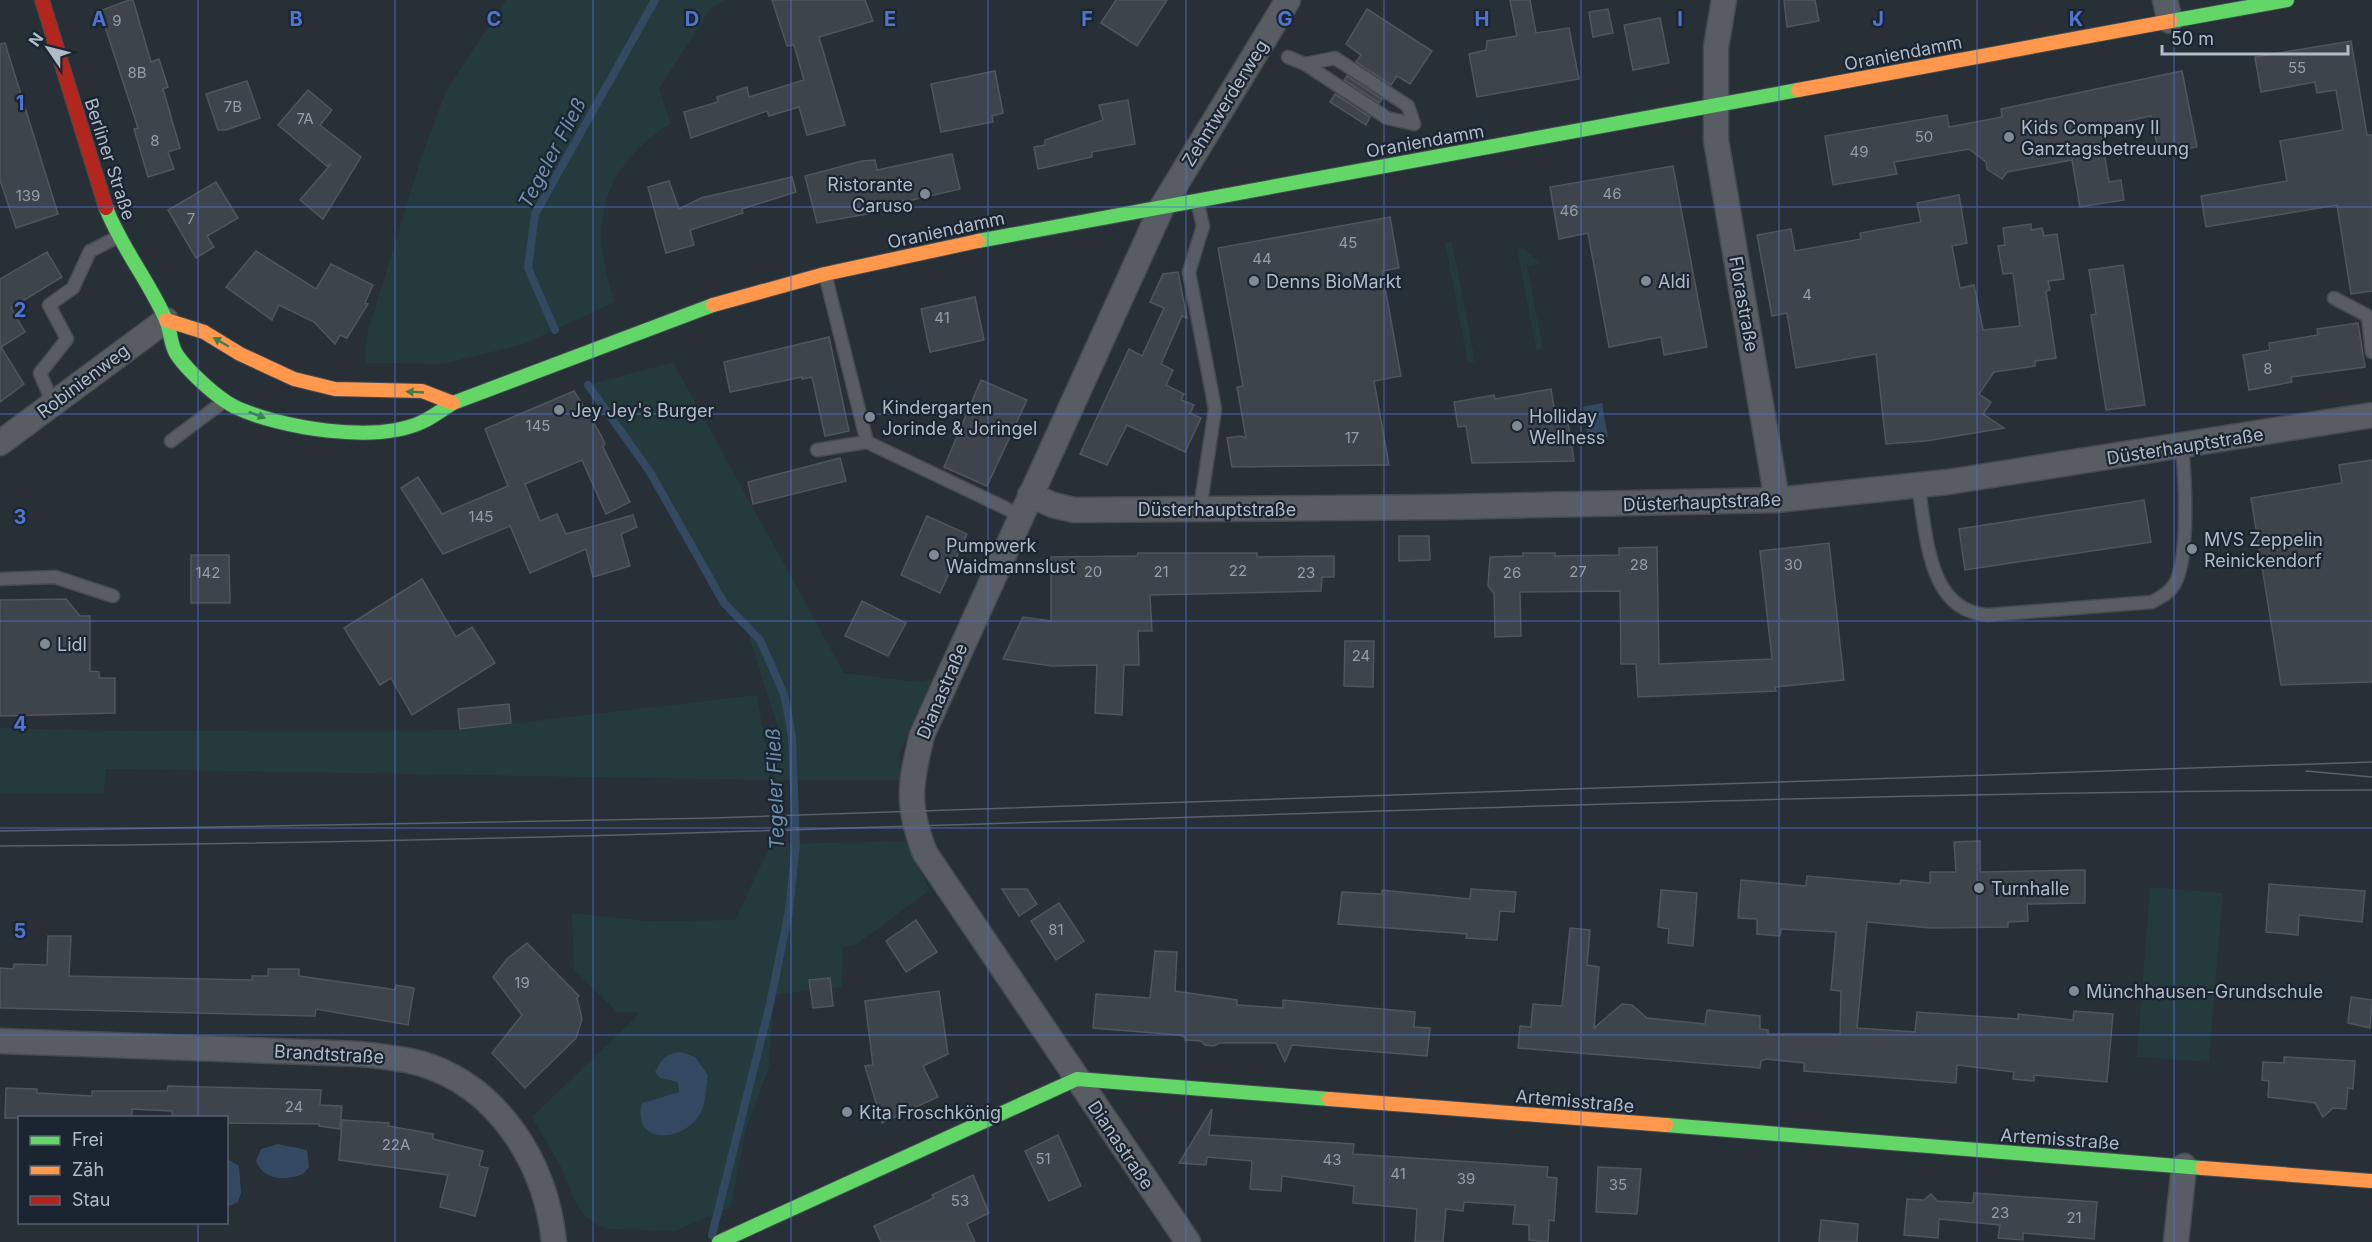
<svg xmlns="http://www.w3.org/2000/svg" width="2372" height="1242" font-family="Inter,sans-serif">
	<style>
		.green { fill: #243a3c; fill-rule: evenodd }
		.water { fill: #334961 }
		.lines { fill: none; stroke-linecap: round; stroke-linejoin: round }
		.stream { stroke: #334961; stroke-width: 8 }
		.building { fill: #3e444b; stroke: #4f565e; stroke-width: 1.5 }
		.lane-casing { stroke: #454b51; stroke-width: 15 }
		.street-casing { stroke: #454b51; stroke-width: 27 }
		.fast-casing { stroke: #454b51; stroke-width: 16 }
		.slow-casing { stroke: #454b51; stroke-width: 16 }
		.jam-casing { stroke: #454b51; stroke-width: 16 }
		.lane { stroke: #585d64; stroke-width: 12 }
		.street { stroke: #585d64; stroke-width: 24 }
		.fast { stroke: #63d668; stroke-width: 14 }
		.slow { stroke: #ff974d; stroke-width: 14 }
		.jam { stroke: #b3261e; stroke-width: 14 }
		.tram { stroke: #5b6168; stroke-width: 1.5 }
		.oneway { fill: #3e7e4c }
		.grid { fill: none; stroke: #5074d2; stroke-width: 1.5; stroke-opacity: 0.55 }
		.poi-dot { fill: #808a95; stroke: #1a2531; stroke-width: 2 }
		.labels { text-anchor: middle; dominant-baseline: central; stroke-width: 4.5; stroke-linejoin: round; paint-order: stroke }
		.number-label { font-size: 15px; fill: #949da9 }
		.street-label { font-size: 18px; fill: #b0bbc8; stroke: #1a2531 }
		.poi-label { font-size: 18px; fill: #b0bbc8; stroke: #1a2531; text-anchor: start }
		.water-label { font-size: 20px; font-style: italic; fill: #6f8eae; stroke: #1a2531 }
		.grid-label { font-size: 20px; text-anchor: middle; font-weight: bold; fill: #5074d2; stroke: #1a2531; stroke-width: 4.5; stroke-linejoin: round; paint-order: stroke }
	</style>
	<rect width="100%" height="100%" fill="#272f37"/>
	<g class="green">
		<path d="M506,0H725L711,8L659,89L671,123C600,170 588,224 615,302L524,344L443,364L365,363L366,338L420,161L446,91Z"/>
		<polygon points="1452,242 1475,361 1468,363 1445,243"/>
		<polygon points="1523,248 1541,263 1527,266 1543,348 1536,350 1517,249"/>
		<polygon points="673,362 844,673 917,682 932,679 900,753 901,780 770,780 106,769 104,794 0,794 0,728 127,731 457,730 757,695 771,777 777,725 746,627 724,603 650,472 588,385"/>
		<path d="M912,841L916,861L930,890L854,946L843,947L842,987L774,995L769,1067L746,1129L731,1207L675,1231L610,1229L599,1226L585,1216L576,1204L561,1167L532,1117L640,1013L617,1012L574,970L572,913L646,921L735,920L771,844ZM681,1052L695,1057L668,1137L653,1098H666L679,1093V1082L660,1078L670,1053Z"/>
		<polygon points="2150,887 2223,893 2209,1062 2137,1057"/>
	</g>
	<g class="water">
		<polygon points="1602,403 1608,437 1588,440 1583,407"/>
		<path d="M681,1052L695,1057L708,1075C706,1086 706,1102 701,1112C685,1144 631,1145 642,1103L679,1092L678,1082L660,1078L655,1072C662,1059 666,1053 681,1052Z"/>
		<path d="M278,1144L307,1150L309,1167L303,1174C285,1181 264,1181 256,1161L261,1149Z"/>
		<polygon points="226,1158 239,1166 241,1193 238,1202 227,1207"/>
	</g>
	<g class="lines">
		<g class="stream">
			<polyline points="555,330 528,268 535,214 655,0"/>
			<polyline points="588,385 650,472 724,603 760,640 784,694 792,736 796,843 789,911 770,1004 712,1235"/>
		</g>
	</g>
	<g class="building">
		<polygon points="129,0 133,0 151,62 159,59 168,87 163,89 180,148 168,152 174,169 148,177 134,129 138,128 100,11"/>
		<polygon points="772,0 865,0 873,21 819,37 845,125 807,135 799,107 769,116 767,111 691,138 684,112 718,102 717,97 747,87 749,97 804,80 794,45 787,46"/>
		<polygon points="1116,0 1167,0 1137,46 1101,23"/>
		<polygon points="1510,0 1530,0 1536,33 1569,28 1579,79 1477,97 1469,54 1486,50 1487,41 1517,36"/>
		<polygon points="1784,0 1815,0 1819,21 1787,27"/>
		<polygon points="1367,9 1432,51 1410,84 1397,76 1391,85 1356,62 1361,55 1346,44"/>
		<polygon points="1608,9 1613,33 1593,37 1589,12"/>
		<polygon points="1660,18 1669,63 1633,70 1624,25"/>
		<polygon points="2351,41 2367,135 2372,135 2372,291 2351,294 2337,205 2206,227 2201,196 2287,181 2280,141 2343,130 2336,90 2317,93 2315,82 2261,92 2255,57"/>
		<polygon points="5,43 58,214 16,228 0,180 0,44"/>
		<polygon points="995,71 1003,113 992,116 993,122 941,132 931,84"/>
		<polygon points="2182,71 2197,147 2159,154 2151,116 2100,127 2109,182 2121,180 2124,200 2080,207 2072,160 2007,172 2002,179 1987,169 1986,162 1969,149 1894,162 1897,174 1833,185 1825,136 1947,115 1949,127 2002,117 2001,109"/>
		<polygon points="1347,76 1382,99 1379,103 1344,80"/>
		<polygon points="247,81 260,118 226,130 218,130 206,94"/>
		<polygon points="308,90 332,110 320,125 361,157 323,219 300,200 331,164 327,166 278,125"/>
		<polygon points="1335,94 1370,117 1366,125 1330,102"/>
		<polygon points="1128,100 1135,144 1092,152 1092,157 1038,169 1034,147 1045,145 1045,140 1103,120 1099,105"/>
		<polygon points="952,154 960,189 886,206 872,211 873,213 817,223 805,176 862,161 875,160 877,170"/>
		<polygon points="1673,166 1707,347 1664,355 1661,337 1609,347 1588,233 1559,239 1550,187"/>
		<polygon points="792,177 796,192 742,209 743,213 690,230 694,245 666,253 648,187 669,181 679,209 701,198"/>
		<polygon points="216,182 238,218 207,236 214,247 196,258 168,210"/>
		<polygon points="1959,195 1967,243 1952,246 1960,288 1974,285 1983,330 2020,326 2013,273 2003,274 1998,246 2005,245 2003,228 2031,224 2031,230 2042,228 2044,236 2057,234 2064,279 2048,281 2050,290 2046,291 2056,358 2035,361 2035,366 1994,372 1979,394 1991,402 1983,414 2004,428 1926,441 1886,444 1876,354 1796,368 1787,313 1772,316 1757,235 1791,229 1795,251 1861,239 1860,233 1921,222 1917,203"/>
		<polygon points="1390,217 1399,268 1382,271 1401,376 1374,381 1389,465 1232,467 1227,438 1241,436 1246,438 1237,387 1243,386 1218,248"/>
		<polygon points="256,251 316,289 331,264 373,285 365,303 368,304 347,338 340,335 335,344 314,322 279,305 272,320 226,287"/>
		<polygon points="47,252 62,277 11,308 25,332 1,347 24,384 0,402 0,279"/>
		<polygon points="2123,265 2145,405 2106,410 2091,315 2096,314 2089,270"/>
		<polygon points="1178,272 1187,318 1182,316 1161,364 1173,370 1166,385 1184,394 1181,400 1194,405 1190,413 1201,418 1185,452 1127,425 1107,465 1080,454 1129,349 1142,356 1164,308 1150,302 1163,274"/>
		<polygon points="975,297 984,340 930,352 921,309"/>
		<polygon points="2358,323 2365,367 2291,377 2292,382 2249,390 2243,355 2270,350 2269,343 2318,335 2317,329"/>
		<polygon points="829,337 849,431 825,436 812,377 802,379 802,377 730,392 724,362"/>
		<polygon points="981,380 1027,400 987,486 944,467"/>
		<polygon points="1551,389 1557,425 1568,423 1574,461 1472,463 1466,426 1458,427 1454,402 1494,395 1495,399"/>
		<polygon points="574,391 601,435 605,444 603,447 630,502 606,514 582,460 525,484 540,521 557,514 566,534 633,515 637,527 621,534 630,566 593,577 586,549 530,573 510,526 443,554 401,488 418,477 442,514 508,486 485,429"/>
		<polygon points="840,458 846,481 753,504 748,482"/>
		<polygon points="2372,460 2372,682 2281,685 2251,498 2342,483 2339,465"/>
		<polygon points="2144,500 2151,542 1965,570 1959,529"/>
		<polygon points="927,516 967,534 940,593 901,575"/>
		<polygon points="1399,536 1429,536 1430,560 1399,561"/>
		<polygon points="1829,543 1844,680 1775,687 1776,691 1638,697 1636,664 1621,664 1620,591 1520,592 1521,636 1495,637 1494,593 1488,586 1490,557 1523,556 1523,553 1555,553 1555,556 1619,555 1619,548 1657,547 1659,664 1772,659 1760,551"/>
		<polygon points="1138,553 1257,553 1257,557 1334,556 1334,577 1322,577 1321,591 1150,595 1152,631 1138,631 1139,665 1124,665 1122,715 1095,713 1097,665 1052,666 1003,659 1023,617 1051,621 1051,557 1137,556"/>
		<polygon points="191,555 229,555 230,603 191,603"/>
		<polygon points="422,579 456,637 472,627 495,663 412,715 391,678 380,685 344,628"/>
		<polygon points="66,599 80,616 90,616 90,671 99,672 99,678 115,678 115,713 0,716 0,600"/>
		<polygon points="862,601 906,623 888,656 845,636"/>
		<polygon points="1345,641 1374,641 1373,687 1344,686"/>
		<polygon points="509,704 511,723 460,729 458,709"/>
		<polygon points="1980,841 1980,872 2085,870 2085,903 2027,904 2028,921 2008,922 2008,927 1931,928 1867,922 1857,1028 1915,1032 1917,1012 2018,1019 2018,1014 2073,1020 2074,1011 2113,1014 2107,1082 2034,1075 2034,1081 2013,1079 2014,1072 1957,1065 1956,1083 1804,1071 1804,1063 1766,1059 1761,1061 1760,1068 1518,1048 1520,1026 1531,1027 1533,1004 1562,1006 1570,928 1590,930 1587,965 1599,967 1594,1028 1622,1004 1632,1005 1647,1018 1705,1024 1707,1010 1760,1016 1760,1029 1768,1030 1768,1034 1840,1034 1841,991 1831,990 1836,932 1781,929 1780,936 1757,934 1757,919 1738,918 1741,880 1806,886 1807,876 1900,884 1901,880 1930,883 1930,872 1956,872 1954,842"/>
		<polygon points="2269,884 2365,891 2362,922 2299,915 2298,935 2266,932"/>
		<polygon points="1002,889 1027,889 1037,904 1019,916"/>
		<polygon points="1471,889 1516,892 1514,912 1500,911 1497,940 1466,938 1467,934 1338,924 1342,892 1382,894 1382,890 1470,899"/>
		<polygon points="1661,890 1697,893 1693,946 1668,943 1669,929 1658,927"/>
		<polygon points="1059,903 1084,941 1056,960 1031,921"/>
		<polygon points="916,920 937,952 906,972 886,941"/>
		<polygon points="48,936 71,936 69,976 252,980 252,976 268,976 268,969 299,969 299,976 384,988 395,990 396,985 414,988 408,1025 316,1009 315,1016 0,1008 0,968 13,969 14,964 47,965"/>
		<polygon points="527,943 579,996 577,998 582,1019 576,1038 525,1088 492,1053 522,1015 493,977 507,959"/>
		<polygon points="1155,951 1177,952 1175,991 1237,1000 1237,1005 1283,1008 1283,1000 1415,1012 1414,1027 1430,1028 1427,1056 1292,1045 1285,1062 1276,1043 1219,1043 1214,1046 1205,1045 1201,1041 1185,1040 1185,1037 1179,1035 1093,1028 1096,994 1150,998"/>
		<polygon points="830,978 833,1006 813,1008 809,980"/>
		<polygon points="939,991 948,1054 923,1066 938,1097 882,1123 865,1066 873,1065 865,1001"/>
		<polygon points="2351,997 2372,1000 2370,1028 2348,1023"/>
		<polygon points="2284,1057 2355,1061 2353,1089 2348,1088 2346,1109 2333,1108 2323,1117 2315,1103 2268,1097 2269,1081 2262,1080 2263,1062 2284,1063"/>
		<polygon points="168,1086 321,1090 320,1105 342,1106 340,1129 319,1126 319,1124 226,1123 226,1118 172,1118 172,1111 132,1109 132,1118 5,1118 6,1088 37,1089 37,1093 92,1096 92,1091 167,1091"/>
		<polygon points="1212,1109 1209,1135 1354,1144 1353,1154 1548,1167 1547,1177 1557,1178 1554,1221 1549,1220 1548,1242 1529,1240 1529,1225 1513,1224 1515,1205 1464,1202 1463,1211 1446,1209 1443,1242 1415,1242 1417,1209 1353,1203 1354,1186 1282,1176 1281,1191 1250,1189 1252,1161 1207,1157 1206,1165 1179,1163"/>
		<polygon points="342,1120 389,1123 388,1126 433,1134 433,1139 483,1151 479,1166 488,1168 475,1216 440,1207 448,1175 339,1160"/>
		<polygon points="1058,1135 1081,1186 1049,1201 1025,1151"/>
		<polygon points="1598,1167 1641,1169 1637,1214 1596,1212"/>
		<polygon points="973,1175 989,1213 967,1224 975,1242 881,1242 874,1226 934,1198 932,1195"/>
		<polygon points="1974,1193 2097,1202 2094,1239 2023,1233 2023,1240 1998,1238 2000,1225 1939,1219 1938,1238 1904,1235 1907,1199 1924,1200 1931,1194 1937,1201 1973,1203"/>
		<polygon points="1821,1220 1858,1224 1857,1242 1819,1242"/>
	</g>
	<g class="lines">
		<defs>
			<g id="lane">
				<polyline points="1288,57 1305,64 1335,58 1408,106 1414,124"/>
				<polyline points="1305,64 1387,118 1414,124"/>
				<polyline points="1197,201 1203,226 1189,272 1215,409 1200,509"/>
				<polyline points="2334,298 2368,316 2372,352"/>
				<polyline points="53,404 40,373 67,339 49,305 73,288 90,251 116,238"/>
				<polyline points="171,441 223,402"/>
				<polyline points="867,442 1020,515"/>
				<polyline points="817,450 867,442 825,274"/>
				<path d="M1918,486C1927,532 1926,610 1987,615L2152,602C2161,597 2168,594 2174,585C2190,560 2185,477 2182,446"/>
				<polyline points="0,579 55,577 113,596"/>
			</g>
			<g id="street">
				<polyline points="1724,0 1716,47 1716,140 1777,500"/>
				<polyline points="2165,0 2170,21"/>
				<polyline points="0,443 166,320"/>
				<polyline points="1030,495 1053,505 1074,510 1446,507 1777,500 1948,482 2372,415"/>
				<path d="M0,1041L360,1054C379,1056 400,1058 419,1063C499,1086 546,1164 554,1242"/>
				<path d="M1188,1242L925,853C906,805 910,784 922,735L1162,207L1288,0"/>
				<polyline points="2176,1242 2184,1166"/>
			</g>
			<g id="fast">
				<polyline points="2171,21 2287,0"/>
				<path d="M106,208C122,249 149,281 166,320C171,331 170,345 177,355C188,371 217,398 235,407C280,428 375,444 422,422C433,417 443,409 453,403L713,305"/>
				<polyline points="978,241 1798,90"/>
				<polyline points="1666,1125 2202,1168"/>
				<polyline points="719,1242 1077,1079 1329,1099"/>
			</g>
			<g id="slow">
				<polyline points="1798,90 2171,21"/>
				<polyline points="713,305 825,274 978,241"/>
				<polyline points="166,320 204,332 240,354 294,379 335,389 422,391 453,403"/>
				<polyline points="1329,1099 1666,1125"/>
				<polyline points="2202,1168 2372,1181"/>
			</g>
			<polyline id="jam" points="42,0 106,208"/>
		</defs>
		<use href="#lane" class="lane-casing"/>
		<use href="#street" class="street-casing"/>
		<use href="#fast" class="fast-casing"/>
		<use href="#slow" class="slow-casing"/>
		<use href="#jam" class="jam-casing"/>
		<use href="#lane" class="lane"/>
		<use href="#street" class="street"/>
		<use href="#fast" class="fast"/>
		<use href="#slow" class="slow"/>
		<use href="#jam" class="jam"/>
		<g class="tram">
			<polyline points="2306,771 2372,777"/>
			<polyline points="0,831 713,818 2372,762"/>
			<path d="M0,846C791,841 1581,793 2372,790"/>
		</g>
	</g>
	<defs><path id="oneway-solid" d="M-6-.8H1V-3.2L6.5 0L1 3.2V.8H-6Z" transform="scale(1.5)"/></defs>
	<g class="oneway">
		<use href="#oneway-solid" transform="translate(221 342) rotate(-150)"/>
		<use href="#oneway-solid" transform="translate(415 392) rotate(-177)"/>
		<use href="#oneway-solid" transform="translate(257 415) rotate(21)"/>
	</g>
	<path class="grid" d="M198,0V1118M395,0V1242M593,0V1242M791,0V1242M988,0V1242M1186,0V1242M1384,0V1242M1581,0V1242M1779,0V1242M1977,0V1242M2174,0V1242M0,207H2372M0,414H2372M0,621H2372M0,828H2372M0,1035H2372M198,1222V1242"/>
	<g class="poi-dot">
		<circle cx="2009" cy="137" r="6"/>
		<circle cx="925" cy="194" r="6"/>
		<circle cx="1254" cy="281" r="6"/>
		<circle cx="1646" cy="281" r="6"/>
		<circle cx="559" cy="410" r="6"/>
		<circle cx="870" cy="417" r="6"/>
		<circle cx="1517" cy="426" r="6"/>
		<circle cx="2192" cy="549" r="6"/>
		<circle cx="934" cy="555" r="6"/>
		<circle cx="45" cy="644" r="6"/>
		<circle cx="1979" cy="888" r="6"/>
		<circle cx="2074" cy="991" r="6"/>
		<circle cx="847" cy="1112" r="6"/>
	</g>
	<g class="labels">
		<g class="number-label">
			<text x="117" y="20">9</text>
			<text x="2297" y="67">55</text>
			<text x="137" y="72">8B</text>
			<text x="233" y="106">7B</text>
			<text x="305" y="118">7A</text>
			<text x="1924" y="136">50</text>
			<text x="155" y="140">8</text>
			<text x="1859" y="151">49</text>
			<text x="1612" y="193">46</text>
			<text x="28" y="195">139</text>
			<text x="1569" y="210">46</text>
			<text x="191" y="218">7</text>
			<text x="1348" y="242">45</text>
			<text x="1262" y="258">44</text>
			<text x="1807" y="294">4</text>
			<text x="942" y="317">41</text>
			<text x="2268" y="368">8</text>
			<text x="538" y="425">145</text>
			<text x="1352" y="437">17</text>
			<text x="481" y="516">145</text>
			<text x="1639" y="564">28</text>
			<text x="1793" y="564">30</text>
			<text x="1238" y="570">22</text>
			<text x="1093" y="571">20</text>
			<text x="1161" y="571">21</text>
			<text x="1578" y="571">27</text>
			<text x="208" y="572">142</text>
			<text x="1306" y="572">23</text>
			<text x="1512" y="572">26</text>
			<text x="1361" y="655">24</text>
			<text x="1056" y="929">81</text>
			<text x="522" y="982">19</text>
			<text x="294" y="1106">24</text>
			<text x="396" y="1144">22A</text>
			<text x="1043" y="1158">51</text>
			<text x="1332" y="1159">43</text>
			<text x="1398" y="1173">41</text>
			<text x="1466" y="1178">39</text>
			<text x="1618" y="1184">35</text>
			<text x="960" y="1200">53</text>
			<text x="2000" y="1212">23</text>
			<text x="2074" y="1217">21</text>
		</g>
		<g class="street-label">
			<text transform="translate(1903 53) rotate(-11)">Oraniendamm</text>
			<text transform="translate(1225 103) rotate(-58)">Zehntwerderweg</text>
			<text transform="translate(1425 141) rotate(-10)">Oraniendamm</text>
			<text transform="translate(110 159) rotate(72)">Berliner Straße</text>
			<text transform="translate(946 230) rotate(-12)">Oraniendamm</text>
			<text transform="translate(1744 304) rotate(80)">Florastraße</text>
			<text transform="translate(83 381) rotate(-37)">Robinienweg</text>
			<text transform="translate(2185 446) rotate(-9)">Düsterhauptstraße</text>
			<text transform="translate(1702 502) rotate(-2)">Düsterhauptstraße</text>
			<text x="1217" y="509">Düsterhauptstraße</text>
			<text transform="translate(942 691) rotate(-67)">Dianastraße</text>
			<text transform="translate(329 1054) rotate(3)">Brandtstraße</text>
			<text transform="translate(1575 1101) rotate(5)">Artemisstraße</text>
			<text transform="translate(2060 1139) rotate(4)">Artemisstraße</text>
			<text transform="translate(1121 1145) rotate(56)">Dianastraße</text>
		</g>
		<g class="poi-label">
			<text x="2021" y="127">Kids Company II<tspan x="2021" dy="21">Ganztagsbetreuung</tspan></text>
			<text x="913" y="184" text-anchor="end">Ristorante<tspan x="913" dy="21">Caruso</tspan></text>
			<text x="1266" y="281">Denns BioMarkt</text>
			<text x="1658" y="281">Aldi</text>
			<text x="882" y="407">Kindergarten<tspan x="882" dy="21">Jorinde &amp; Joringel</tspan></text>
			<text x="571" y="410">Jey Jey's Burger</text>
			<text x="1529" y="416">Holliday<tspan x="1529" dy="21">Wellness</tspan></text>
			<text x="2204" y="539">MVS Zeppelin<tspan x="2204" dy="21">Reinickendorf</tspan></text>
			<text x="946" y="545">Pumpwerk<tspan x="946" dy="21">Waidmannslust</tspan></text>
			<text x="57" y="644">Lidl</text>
			<text x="1991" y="888">Turnhalle</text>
			<text x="2086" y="991">Münchhausen-Grundschule</text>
			<text x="859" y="1112">Kita Froschkönig</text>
		</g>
		<g class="water-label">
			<text transform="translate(552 153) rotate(-62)">Tegeler Fließ</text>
			<text transform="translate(775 789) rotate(-92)">Tegeler Fließ</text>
		</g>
	</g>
	<g class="grid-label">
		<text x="99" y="26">A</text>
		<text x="296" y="26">B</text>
		<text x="494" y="26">C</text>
		<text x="692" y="26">D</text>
		<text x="890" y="26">E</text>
		<text x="1087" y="26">F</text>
		<text x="1285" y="26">G</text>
		<text x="1482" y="26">H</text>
		<text x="1680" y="26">I</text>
		<text x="1878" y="26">J</text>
		<text x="2076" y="26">K</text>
		<text x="20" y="110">1</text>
		<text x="20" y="317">2</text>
		<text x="20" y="524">3</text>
		<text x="20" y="731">4</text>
		<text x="20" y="938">5</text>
	</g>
	<rect x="18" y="1116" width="210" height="108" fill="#1a2531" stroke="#56616d" stroke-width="1.5"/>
	<rect x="30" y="1136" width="30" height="9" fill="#63d668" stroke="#56616d" stroke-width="1.5"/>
	<text x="72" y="1146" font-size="18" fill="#b0bbc8">Frei</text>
	<rect x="30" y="1166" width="30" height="9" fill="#ff974d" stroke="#56616d" stroke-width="1.5"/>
	<text x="72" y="1176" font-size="18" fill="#b0bbc8">Zäh</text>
	<rect x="30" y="1196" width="30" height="9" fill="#b3261e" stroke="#56616d" stroke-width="1.5"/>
	<text x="72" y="1206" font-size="18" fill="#b0bbc8">Stau</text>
	<g transform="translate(48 48) rotate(305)" stroke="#1a2531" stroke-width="4.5" paint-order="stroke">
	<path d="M0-4.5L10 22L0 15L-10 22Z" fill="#b0bbc8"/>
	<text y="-9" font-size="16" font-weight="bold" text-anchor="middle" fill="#b0bbc8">N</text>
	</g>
	<path d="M2162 45v9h186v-9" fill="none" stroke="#b0bbc8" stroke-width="3"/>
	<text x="2171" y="45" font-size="18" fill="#b0bbc8" stroke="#1a2531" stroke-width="4.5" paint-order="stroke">50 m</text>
</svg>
